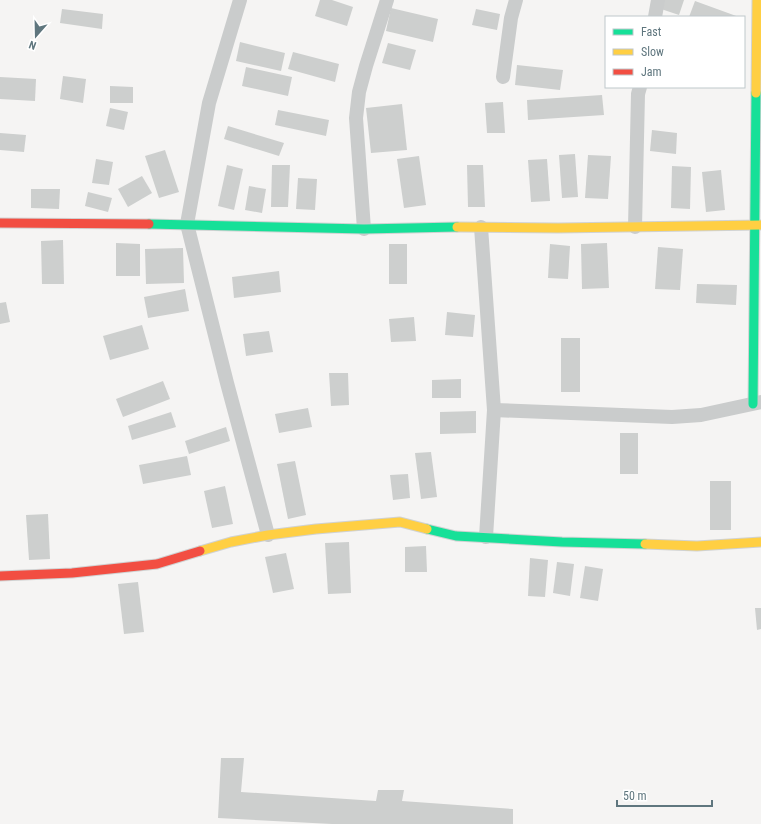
<svg xmlns="http://www.w3.org/2000/svg" width="761" height="824" font-family="'Roboto Condensed',sans-serif">
	<style>
		.building { fill: #cdcfce }
		.lines { fill: none; stroke-linecap: round; stroke-linejoin: round }
		.fast-casing { stroke: #d0d2d2; stroke-width: 11 }
		.slow-casing { stroke: #d0d2d2; stroke-width: 11 }
		.jam-casing { stroke: #d0d2d2; stroke-width: 11 }
		.street { stroke: #cacccc; stroke-width: 14 }
		.fast { stroke: #16e098; stroke-width: 9 }
		.slow { stroke: #ffcf43; stroke-width: 9 }
		.jam { stroke: #f24e42; stroke-width: 9 }
	</style>
	<rect width="100%" height="100%" fill="#f5f4f3"/>
	<g class="building">
		<polygon points="320,0 332,0 353,7 347,26 315,16"/>
		<polygon points="661,0 684,0 679,15 658,8"/>
		<polygon points="695,1 739,17 689,17"/>
		<polygon points="391,8 438,19 433,42 386,31"/>
		<polygon points="62,9 103,14 102,29 60,23"/>
		<polygon points="476,9 500,14 497,30 472,25"/>
		<polygon points="240,42 285,53 281,71 236,61"/>
		<polygon points="388,43 416,50 410,70 382,63"/>
		<polygon points="293,52 339,64 335,82 288,69"/>
		<polygon points="517,65 563,70 560,90 515,85"/>
		<polygon points="246,67 292,77 288,96 242,86"/>
		<polygon points="63,76 86,79 83,103 60,99"/>
		<polygon points="0,77 36,79 35,101 0,99"/>
		<polygon points="110,86 133,87 133,103 110,103"/>
		<polygon points="602,95 604,115 528,120 527,100"/>
		<polygon points="503,102 505,133 487,133 485,103"/>
		<polygon points="402,104 407,150 371,153 366,108"/>
		<polygon points="110,108 128,112 124,130 106,126"/>
		<polygon points="278,110 329,120 326,136 275,125"/>
		<polygon points="228,126 284,143 279,156 224,139"/>
		<polygon points="652,130 677,133 676,154 650,151"/>
		<polygon points="0,133 26,135 24,152 0,150"/>
		<polygon points="165,150 179,192 159,198 145,156"/>
		<polygon points="575,154 578,197 562,198 559,155"/>
		<polygon points="588,155 611,156 608,199 585,198"/>
		<polygon points="419,156 426,205 404,208 397,159"/>
		<polygon points="96,159 113,162 109,185 92,183"/>
		<polygon points="547,159 550,201 531,202 528,160"/>
		<polygon points="227,165 243,169 234,210 218,206"/>
		<polygon points="272,165 290,165 288,207 271,207"/>
		<polygon points="467,165 483,165 485,207 468,207"/>
		<polygon points="672,166 691,167 690,209 671,208"/>
		<polygon points="721,170 725,210 706,212 702,172"/>
		<polygon points="142,176 152,193 128,207 118,189"/>
		<polygon points="298,178 317,179 315,210 296,209"/>
		<polygon points="249,186 266,189 262,213 245,210"/>
		<polygon points="31,189 60,189 59,209 31,208"/>
		<polygon points="88,192 112,198 108,212 85,206"/>
		<polygon points="63,240 64,284 42,284 41,241"/>
		<polygon points="116,243 140,244 140,276 116,276"/>
		<polygon points="607,243 609,288 582,289 581,244"/>
		<rect x="389" y="244" width="18" height="40"/>
		<polygon points="550,244 570,246 568,279 548,278"/>
		<polygon points="658,247 683,249 680,290 655,289"/>
		<polygon points="183,248 184,283 146,284 145,249"/>
		<polygon points="279,271 281,292 234,298 232,277"/>
		<polygon points="697,284 737,285 736,305 696,303"/>
		<polygon points="185,289 189,311 148,318 144,297"/>
		<polygon points="6,302 10,322 0,324 0,303"/>
		<polygon points="447,312 475,315 473,337 445,335"/>
		<polygon points="414,317 416,341 391,342 389,319"/>
		<polygon points="142,325 149,349 110,360 103,336"/>
		<polygon points="269,331 273,352 246,356 243,334"/>
		<rect x="561" y="338" width="19" height="54"/>
		<polygon points="329,373 348,373 349,405 331,406"/>
		<polygon points="461,379 461,398 432,398 432,380"/>
		<polygon points="163,381 170,399 123,417 116,399"/>
		<polygon points="308,408 312,427 279,433 275,414"/>
		<polygon points="476,411 476,433 440,434 440,412"/>
		<polygon points="171,412 176,427 132,440 128,426"/>
		<polygon points="226,427 230,441 189,454 185,441"/>
		<rect x="620" y="433" width="18" height="41"/>
		<polygon points="431,452 437,497 421,499 415,453"/>
		<polygon points="187,456 191,475 143,484 139,465"/>
		<polygon points="295,461 306,515 288,519 277,464"/>
		<polygon points="408,474 410,498 393,500 390,475"/>
		<rect x="710" y="481" width="21" height="49"/>
		<polygon points="225,486 233,524 212,528 204,491"/>
		<polygon points="48,514 50,559 29,560 26,515"/>
		<polygon points="349,542 351,593 328,594 325,543"/>
		<polygon points="426,546 427,572 405,572 405,547"/>
		<polygon points="286,553 294,589 273,593 265,557"/>
		<polygon points="530,558 548,560 545,597 528,596"/>
		<polygon points="557,562 574,564 570,596 553,593"/>
		<polygon points="585,566 603,569 598,601 580,598"/>
		<polygon points="138,582 144,632 124,634 118,584"/>
		<polygon points="755,608 761,608 761,629 757,630"/>
		<polygon points="221,758 244,758 241,792 376,801 378,790 404,790 402,801 513,809 513,824 332,824 218,818"/>
	</g>
	<g class="lines">
		<defs>
			<g id="fast">
				<polyline points="149,224 364,229 457,227"/>
				<polyline points="753,404 756,93"/>
				<polyline points="427,529 456,536 562,542 645,544"/>
			</g>
			<g id="slow">
				<polyline points="756,93 757,0"/>
				<polyline points="457,227 558,228 761,225"/>
				<polyline points="645,544 697,546 761,542"/>
				<polyline points="200,551 231,542 268,535 316,529 400,522 427,529"/>
			</g>
			<g id="jam">
				<polyline points="0,223 149,224"/>
				<polyline points="0,576 72,573 157,564 200,551"/>
			</g>
		</defs>
		<use href="#fast" class="fast-casing"/>
		<use href="#slow" class="slow-casing"/>
		<use href="#jam" class="jam-casing"/>
		<g class="street">
			<polyline points="240,0 209,103 187,224 227,383 268,535"/>
			<polyline points="655,17 658,0"/>
			<polyline points="503,77 511,18 516,0"/>
			<polyline points="481,227 494,410 486,537"/>
			<polyline points="635,227 638,94 640,87"/>
			<polyline points="364,229 356,118 359,92 366,66 387,0"/>
			<polyline points="494,410 672,417 701,415 761,402"/>
		</g>
		<use href="#fast" class="fast"/>
		<use href="#slow" class="slow"/>
		<use href="#jam" class="jam"/>
	</g>
	<rect x="605" y="16" width="140" height="72" fill="#ffffff" stroke="#bfc8cb"/>
	<rect x="613" y="29" width="20" height="6" fill="#16e098" stroke="#bfc8cb"/>
	<text x="641" y="36" font-size="12" fill="#5f767e">Fast</text>
	<rect x="613" y="49" width="20" height="6" fill="#ffcf43" stroke="#bfc8cb"/>
	<text x="641" y="56" font-size="12" fill="#5f767e">Slow</text>
	<rect x="613" y="69" width="20" height="6" fill="#f24e42" stroke="#bfc8cb"/>
	<text x="641" y="76" font-size="12" fill="#5f767e">Jam</text>
	<g transform="translate(36 36) rotate(200)" stroke="#ffffff" stroke-width="3" paint-order="stroke">
	<path d="M0-3L7 15L0 10L-7 15Z" fill="#5f767e"/>
	<text y="-6" font-size="11" font-weight="bold" text-anchor="middle" fill="#5f767e">N</text>
	</g>
	<path d="M617 800v6h95v-6" fill="none" stroke="#5f767e" stroke-width="2"/>
	<text x="623" y="800" font-size="12" fill="#5f767e" stroke="#ffffff" stroke-width="3" paint-order="stroke">50 m</text>
</svg>
